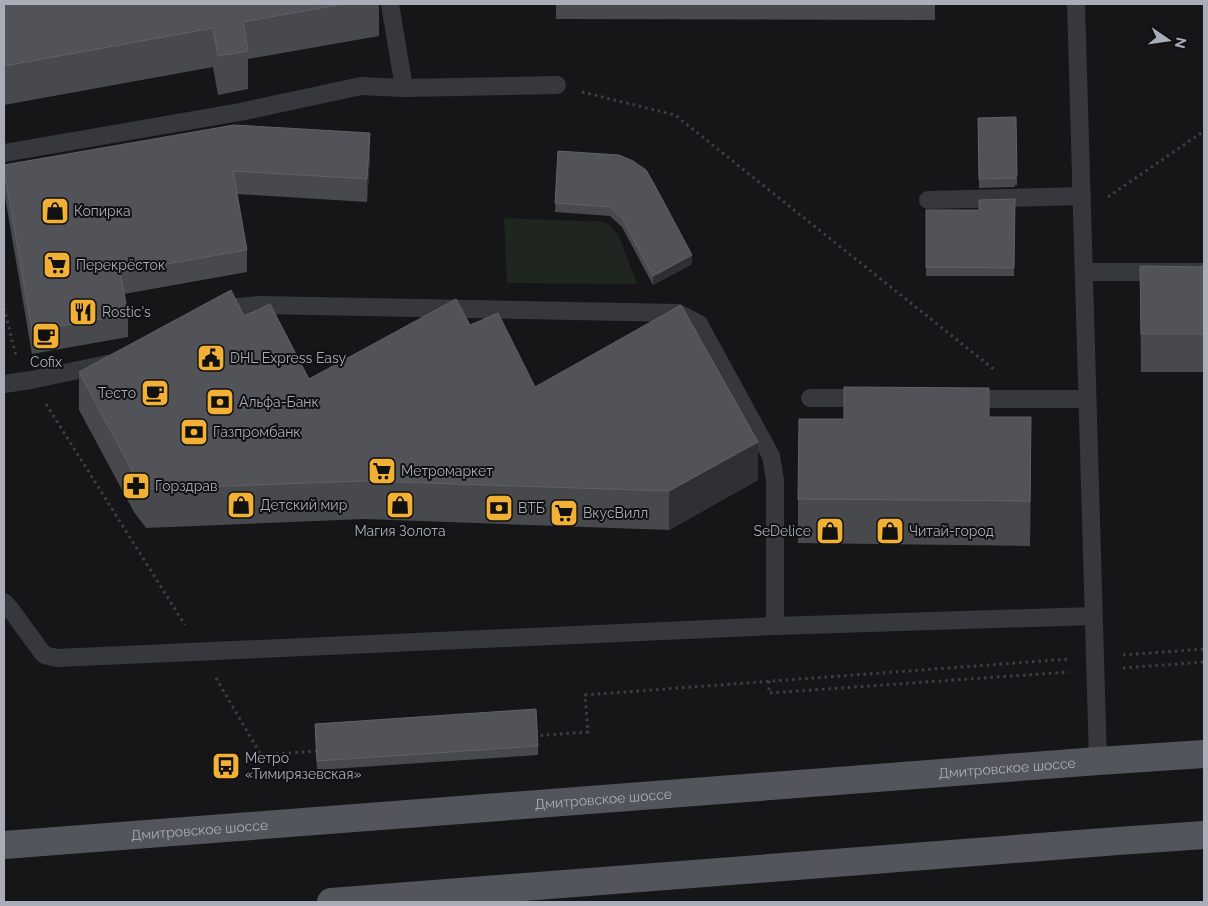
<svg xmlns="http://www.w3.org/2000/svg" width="1208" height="906" font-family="Raleway,sans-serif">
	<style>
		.green { fill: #1e261f }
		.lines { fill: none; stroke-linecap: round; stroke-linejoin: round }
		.path { stroke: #3d3f44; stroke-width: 3; stroke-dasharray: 2.5 4; stroke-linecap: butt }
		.service { stroke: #37383d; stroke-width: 18 }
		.primary { stroke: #53555c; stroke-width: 28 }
		.wall { fill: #47494d }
		.shaded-wall { fill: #2f3033 }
		.building { fill: #525359; stroke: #5f6168 }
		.labels { text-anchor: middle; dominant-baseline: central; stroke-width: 4; stroke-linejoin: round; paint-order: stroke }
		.poi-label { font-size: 14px; fill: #a8adb8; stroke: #111113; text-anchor: start }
		.street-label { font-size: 14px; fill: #a8adb8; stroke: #111113 }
	</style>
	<rect width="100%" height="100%" fill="#161618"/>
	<polygon class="green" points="504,218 605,222 618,234 637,284 507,283"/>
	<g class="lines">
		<g class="path">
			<polyline points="582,92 675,115 996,371"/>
			<polyline points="1108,197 1204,131"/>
			<polyline points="4,308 16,356"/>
			<polyline points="46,404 185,625"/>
			<polyline points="1123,655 1204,649"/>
			<polyline points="1123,668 1204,662"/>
			<polyline points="216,678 261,755 318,751"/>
			<polyline points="769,681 769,693 1069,672"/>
			<polyline points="534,736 588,732 585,695 1069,659"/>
		</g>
		<g class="service">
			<polyline points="390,4 404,88"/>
			<polyline points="1076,4 1098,761"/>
			<polyline points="4,153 240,112 361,86 404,88 557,85"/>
			<polyline points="928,200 1082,196"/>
			<polyline points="1084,272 1204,272"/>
			<polyline points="218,313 237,307 260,305 678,313 699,324 771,456 775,480 775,626"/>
			<polyline points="4,384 31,380 107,364"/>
			<polyline points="810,398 867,398"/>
			<polyline points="965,399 1087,399"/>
			<polyline points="4,602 11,610 44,655 57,658 775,626 1093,616"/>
		</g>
		<g class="primary">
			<path id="s1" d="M4,845L1098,761L1204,754"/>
			<polyline points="331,902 1118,841 1204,835"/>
		</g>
	</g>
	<g class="wall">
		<polygon points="4,4 379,4 379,36 248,59 248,89 218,95 213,67 4,105"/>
		<polygon points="556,4 935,4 935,20 556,19"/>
		<polygon points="978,118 1017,176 1017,185 1015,185 1015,187 979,188"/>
		<polygon points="558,151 692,264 653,285 622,227 610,216 555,212"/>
		<polygon points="370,156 367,202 237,194 247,250 247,272 124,294 128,314 128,337 32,354 4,191 4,165"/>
		<polygon points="1015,199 1014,276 926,276 926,267 979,210"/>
		<polygon points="1140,266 1204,267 1204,372 1141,372"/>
		<polygon points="244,316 309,379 470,325 535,387 758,480 669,530 364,519 146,528 134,512 79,410 79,372"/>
		<polygon points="989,417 1031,462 1030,546 798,543 798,499 844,419"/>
		<polygon points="315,724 538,746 538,755 317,770"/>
	</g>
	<g class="shaded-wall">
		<polygon points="370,133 370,156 367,202 367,179"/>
		<polygon points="692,255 692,264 653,285 653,276"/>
		<polygon points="1031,417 1031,462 1030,546 1030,501"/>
		<polygon points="758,442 758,480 669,530 669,491"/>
	</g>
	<g class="building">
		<polygon points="4,4 343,4 243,22 248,51 218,56 213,28 4,66"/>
		<polygon points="1016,117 1017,176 1015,176 1015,178 979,179 978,118"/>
		<polygon points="234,125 370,133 367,179 233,171 247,250 120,272 128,314 32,331 4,169 4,165"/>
		<polygon points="558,151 619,155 633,161 646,170 653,182 692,255 653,276 622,218 610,207 555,203"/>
		<polygon points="1015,199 1014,268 926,267 926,210 979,210 979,200"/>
		<polygon points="1140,266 1204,267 1204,334 1141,334"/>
		<polygon points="231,290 244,316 270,304 309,379 456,299 470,325 498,313 535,387 681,305 758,442 669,491 364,481 146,489 134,474 79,372"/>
		<polygon points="844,387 989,388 989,417 1031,417 1030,501 798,499 799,419 844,419"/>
		<polygon points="536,709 538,746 317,761 315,724"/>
	</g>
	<defs>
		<symbol id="shop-square" viewBox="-11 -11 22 22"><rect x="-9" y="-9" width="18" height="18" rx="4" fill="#f2b134" stroke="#111113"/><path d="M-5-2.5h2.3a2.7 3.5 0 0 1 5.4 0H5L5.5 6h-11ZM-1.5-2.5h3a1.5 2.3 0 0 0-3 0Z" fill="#111"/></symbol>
		<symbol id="supermarket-square" viewBox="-11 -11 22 22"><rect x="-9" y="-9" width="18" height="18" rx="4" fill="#f2b134" stroke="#111113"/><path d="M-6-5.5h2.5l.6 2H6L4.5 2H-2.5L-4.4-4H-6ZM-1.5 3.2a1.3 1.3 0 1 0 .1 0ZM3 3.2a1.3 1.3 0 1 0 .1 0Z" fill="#111"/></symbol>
		<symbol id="restaurant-square" viewBox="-11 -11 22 22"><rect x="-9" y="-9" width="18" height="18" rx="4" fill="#f2b134" stroke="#111113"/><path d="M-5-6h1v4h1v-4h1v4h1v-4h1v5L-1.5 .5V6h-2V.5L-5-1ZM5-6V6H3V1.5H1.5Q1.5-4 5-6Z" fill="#111"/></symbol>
		<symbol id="cafe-square" viewBox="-11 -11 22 22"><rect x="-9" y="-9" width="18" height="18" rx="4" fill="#f2b134" stroke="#111113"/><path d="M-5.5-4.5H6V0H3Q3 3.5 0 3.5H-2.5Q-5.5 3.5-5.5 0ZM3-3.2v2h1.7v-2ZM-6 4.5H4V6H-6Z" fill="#111"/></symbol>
		<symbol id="civic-square" viewBox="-11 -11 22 22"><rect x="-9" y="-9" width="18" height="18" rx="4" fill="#f2b134" stroke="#111113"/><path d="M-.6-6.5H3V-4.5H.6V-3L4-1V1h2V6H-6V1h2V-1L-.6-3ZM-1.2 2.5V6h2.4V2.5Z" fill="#111"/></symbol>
		<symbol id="bank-square" viewBox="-11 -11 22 22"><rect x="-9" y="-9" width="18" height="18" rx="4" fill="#f2b134" stroke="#111113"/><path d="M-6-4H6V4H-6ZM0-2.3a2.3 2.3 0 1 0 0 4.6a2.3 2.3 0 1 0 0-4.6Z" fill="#111"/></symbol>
		<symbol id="pharmacy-square" viewBox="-11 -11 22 22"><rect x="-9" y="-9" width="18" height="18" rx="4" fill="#f2b134" stroke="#111113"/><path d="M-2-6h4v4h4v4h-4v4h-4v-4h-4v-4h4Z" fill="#111"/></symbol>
		<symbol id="bus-square" viewBox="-11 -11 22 22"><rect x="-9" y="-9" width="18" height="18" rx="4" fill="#f2b134" stroke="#111113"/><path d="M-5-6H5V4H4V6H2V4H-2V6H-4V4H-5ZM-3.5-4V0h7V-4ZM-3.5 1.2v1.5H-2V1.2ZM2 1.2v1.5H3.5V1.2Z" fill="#111"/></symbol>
	</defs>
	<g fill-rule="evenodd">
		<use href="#shop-square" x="39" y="195" width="32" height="32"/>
		<use href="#supermarket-square" x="41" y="249" width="32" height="32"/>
		<use href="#restaurant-square" x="67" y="296" width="32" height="32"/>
		<use href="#cafe-square" x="30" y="320" width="32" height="32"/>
		<use href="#civic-square" x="195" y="342" width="32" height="32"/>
		<use href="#cafe-square" x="139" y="377" width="32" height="32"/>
		<use href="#bank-square" x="204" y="386" width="32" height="32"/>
		<use href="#bank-square" x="178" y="416" width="32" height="32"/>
		<use href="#supermarket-square" x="366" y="455" width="32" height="32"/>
		<use href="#pharmacy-square" x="120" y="470" width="32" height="32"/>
		<use href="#shop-square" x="225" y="489" width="32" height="32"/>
		<use href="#shop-square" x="384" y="489" width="32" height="32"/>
		<use href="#bank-square" x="483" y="492" width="32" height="32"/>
		<use href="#supermarket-square" x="548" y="497" width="32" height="32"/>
		<use href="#shop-square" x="814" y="515" width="32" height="32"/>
		<use href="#shop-square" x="874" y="515" width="32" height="32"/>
		<use href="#bus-square" x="210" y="750" width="32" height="32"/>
	</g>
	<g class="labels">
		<g class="poi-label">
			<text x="74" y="211">Копирка</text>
			<text x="76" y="265">Перекрёсток</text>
			<text x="102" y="312">Rostic's</text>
			<text x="230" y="358">DHL Express Easy</text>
			<text x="46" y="362" text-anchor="middle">Cofix</text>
			<text x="136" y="393" text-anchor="end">Тесто</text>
			<text x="239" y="402">Альфа-Банк</text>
			<text x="213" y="432">Газпромбанк</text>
			<text x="401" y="471">Метромаркет</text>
			<text x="155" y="486">Горздрав</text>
			<text x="260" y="505">Детский мир</text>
			<text x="518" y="508">ВТБ</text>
			<text x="583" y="513">ВкусВилл</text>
			<text x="400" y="531" text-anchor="middle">Магия Золота</text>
			<text x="811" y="531" text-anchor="end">SeDelice</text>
			<text x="909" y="531">Читай-город</text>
			<text x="245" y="758">Метро<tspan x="245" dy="16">«Тимирязевская»</tspan></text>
		</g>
		<g class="street-label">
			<text stroke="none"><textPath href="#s1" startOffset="1006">Дмитровское шоссе</textPath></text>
			<text stroke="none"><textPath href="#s1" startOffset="601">Дмитровское шоссе</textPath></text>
			<text stroke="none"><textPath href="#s1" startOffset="196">Дмитровское шоссе</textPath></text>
		</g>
	</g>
	<rect width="1208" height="906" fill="none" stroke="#a8adb8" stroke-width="10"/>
	<g transform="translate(1168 40) rotate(103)" stroke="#111113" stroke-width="4" paint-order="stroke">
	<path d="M0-4L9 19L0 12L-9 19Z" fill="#a8adb8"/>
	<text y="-8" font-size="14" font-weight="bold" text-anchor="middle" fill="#a8adb8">N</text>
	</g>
</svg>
